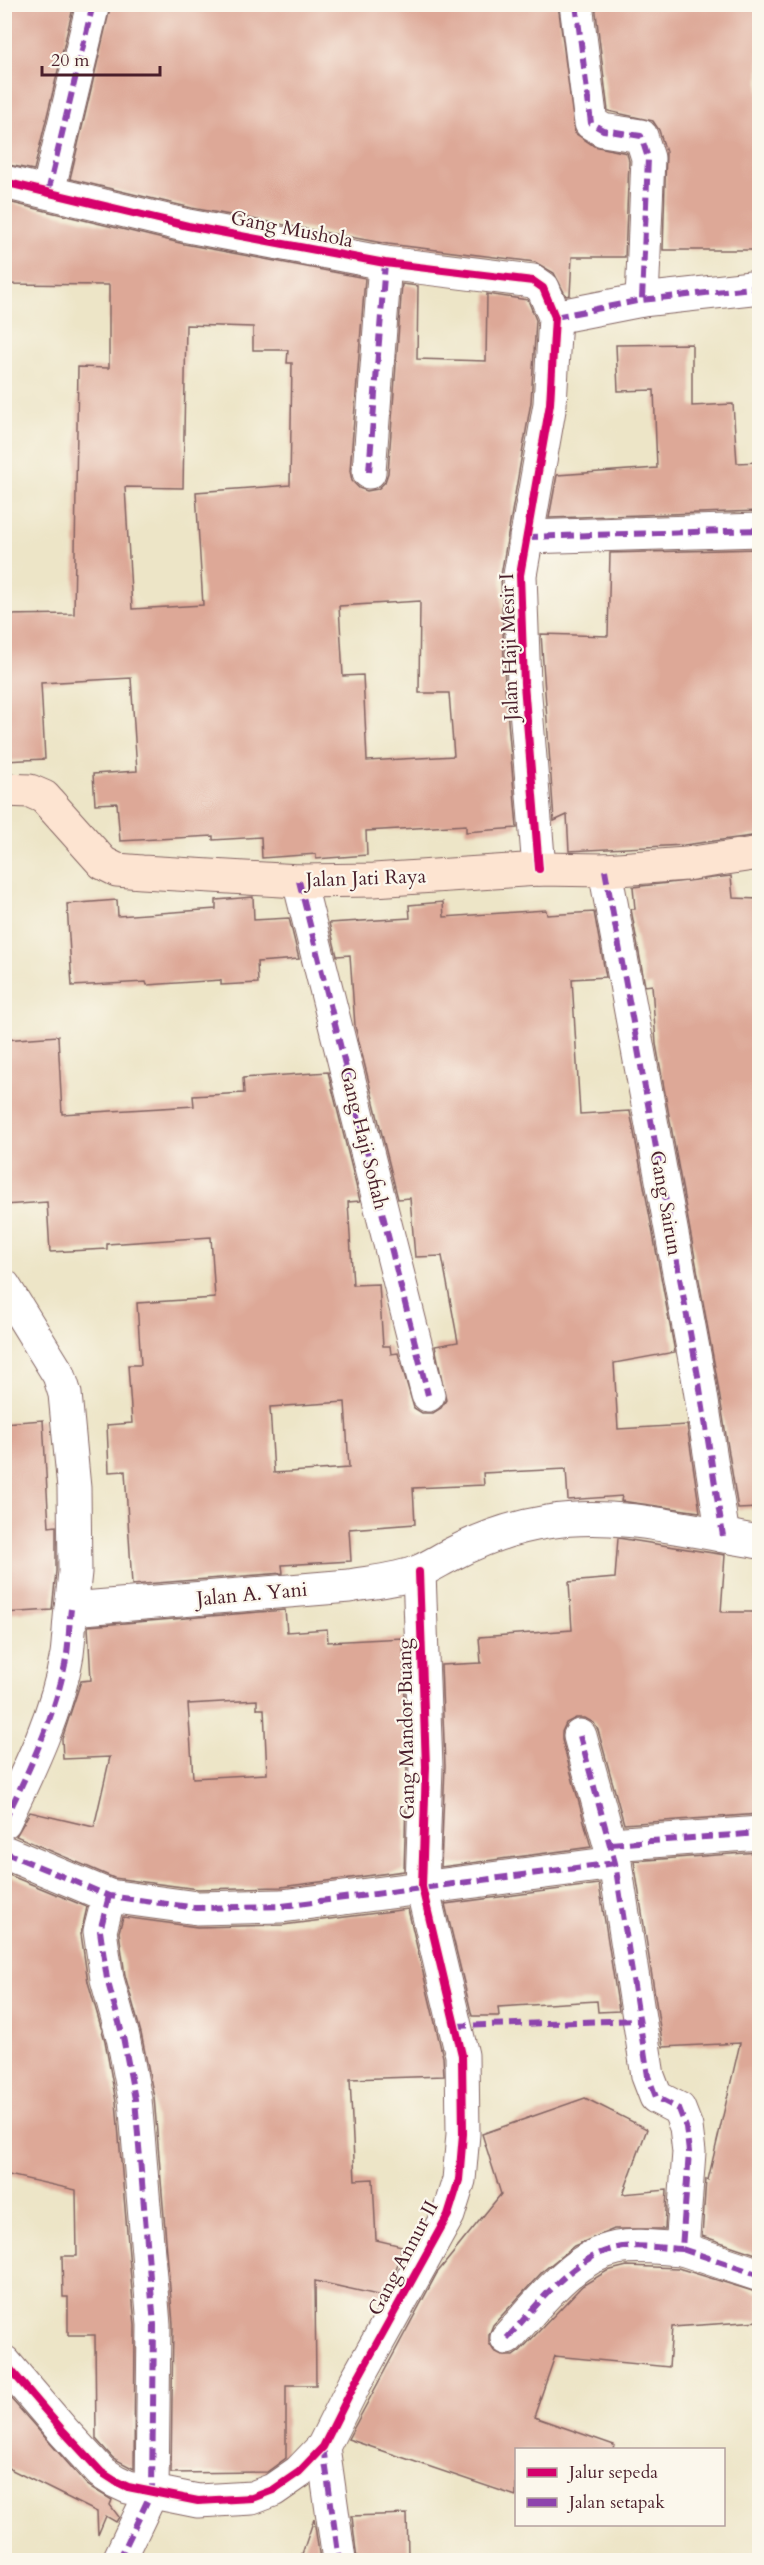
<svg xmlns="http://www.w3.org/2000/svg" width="764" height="2565" font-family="Cardo,serif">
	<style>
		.building { fill: #dda897; fill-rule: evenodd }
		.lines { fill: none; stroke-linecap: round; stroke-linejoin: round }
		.street-casing { stroke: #836462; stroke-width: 35 }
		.secondary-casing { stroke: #836462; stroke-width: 35 }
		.street { stroke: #fff; stroke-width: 33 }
		.secondary { stroke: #fde4d1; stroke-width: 33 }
		.quiet { stroke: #8e44ad; stroke-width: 6; stroke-dasharray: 12 6; stroke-linecap: butt }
		.cycleway-casing { stroke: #fbf7ec; stroke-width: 11 }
		.cycleway { stroke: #d6006c; stroke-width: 8 }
		.labels { text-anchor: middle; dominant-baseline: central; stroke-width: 4.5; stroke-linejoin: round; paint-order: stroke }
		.street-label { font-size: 20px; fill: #4a1f2b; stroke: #fbf7ec }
	</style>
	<rect width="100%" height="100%" fill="#fbf7ec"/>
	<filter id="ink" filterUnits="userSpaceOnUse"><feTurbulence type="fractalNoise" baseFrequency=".0167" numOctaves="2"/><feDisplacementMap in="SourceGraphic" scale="12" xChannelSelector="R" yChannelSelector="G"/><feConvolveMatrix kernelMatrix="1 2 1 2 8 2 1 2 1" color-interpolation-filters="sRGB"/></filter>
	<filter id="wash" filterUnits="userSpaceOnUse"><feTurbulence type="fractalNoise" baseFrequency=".008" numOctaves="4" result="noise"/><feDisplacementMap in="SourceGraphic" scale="24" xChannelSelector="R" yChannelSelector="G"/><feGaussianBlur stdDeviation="1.35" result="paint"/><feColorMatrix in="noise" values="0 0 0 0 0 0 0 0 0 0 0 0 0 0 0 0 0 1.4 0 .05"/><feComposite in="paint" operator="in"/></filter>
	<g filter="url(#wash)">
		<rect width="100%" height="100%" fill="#ede5c7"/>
		<g id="blocks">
			<g class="building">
				<polygon points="4,4 74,4 34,170 4,164"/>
				<polygon points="111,4 558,4 575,133 594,146 627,153 629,161 625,257 572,257 570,295 566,296 554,273 535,262 388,244 192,208 70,179"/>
				<polygon points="595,4 759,4 759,250 663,250 666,152 659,130 653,121 608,111"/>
				<path d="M4,201L184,244L365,278L350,471L352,481L359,488L367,491L378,489L385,482L388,473L402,284L418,286L417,359L486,361L487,294L528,300L536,320L531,402L501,575L505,686L517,828L466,832V825L366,831L367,855L316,859V854L262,858L261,837L213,840V836L120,841L117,803L95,804L93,774L137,771L131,678L41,683L45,759L4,761V615L74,614L78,367L109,368V285L4,284ZM186,325L253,327V350H288L287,363H292L290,485L196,492L203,605L132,609L125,487L183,488ZM420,601L419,693H449L454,756L367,761L363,675L343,676L339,606Z"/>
				<polygon points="692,344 692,406 733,404 737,463 759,462 759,511 549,518 557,475 657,468 654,390 618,391 616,345"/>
				<polygon points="759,549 759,835 684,845 569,851 567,815 554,821 541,634 608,636 610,553"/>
				<polygon points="731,876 733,898 759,899 759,1508 738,1509 716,1373 656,1044 652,985 645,986 631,909 635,909 633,887"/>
				<polygon points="253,897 254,920 289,918 299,959 257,962 258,983 221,985 221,980 147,985 146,982 72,986 67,904 117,900 118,916 216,909 216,900"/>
				<path d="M443,902L444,917L546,910L547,915L594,912L606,977L572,979L580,1114L630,1111L675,1352L614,1363L618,1429L687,1425L700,1512L621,1501L622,1496L568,1500L566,1469L483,1473L484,1485L413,1488L415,1524L349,1529L351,1561L282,1565L283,1573L132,1585L125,1471L109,1472L107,1425L132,1423L128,1365H141L137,1303L215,1298L211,1237L107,1244V1249L50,1252L47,1202L4,1205V1040L58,1036L62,1114L194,1106L193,1096L244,1093L243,1078L328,1072L360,1201L348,1202L353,1285L379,1284L383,1346H390L391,1354L398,1353L414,1408L422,1413H433L441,1408L446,1400L435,1346L458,1342L442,1256L415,1257L410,1198L398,1199L355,1026L350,955L337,956L329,923L410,918L409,905ZM345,1402L349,1468L274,1473L270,1407Z"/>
				<polygon points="43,1420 49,1527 56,1526 56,1571 52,1610 4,1613 4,1423"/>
				<polygon points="618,1538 725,1555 721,1612 756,1612 759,1814 624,1824 598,1730 594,1723 585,1718 576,1718 566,1723 562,1732 562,1740 591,1847 441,1867 445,1766 441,1665 481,1663 479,1637 572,1630 569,1582 615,1578"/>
				<path d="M285,1610L287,1632L327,1629L328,1642L403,1638L407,1767L404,1871L281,1887L198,1889L114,1878L16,1836L30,1812L94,1827L110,1757L63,1759L62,1739L81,1681L91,1680L88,1626ZM257,1700V1709H264L267,1774L193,1778L188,1704Z"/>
				<polygon points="759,1852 759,2255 702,2236 706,2179 708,2180 740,2043 663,2047 634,1861"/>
				<polygon points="4,1873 87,1907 81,1934 88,1982 105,2041 116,2102 135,2326 134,2469 113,2458 96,2439 95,2335 68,2335 68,2297 63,2297 62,2256 77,2256 76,2190 4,2174"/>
				<polygon points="599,1884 619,2011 598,2012 597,2001 498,2007 499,2016 472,2016 445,1904"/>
				<polygon points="408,1909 443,2057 444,2076 350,2079 355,2180 373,2179 376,2240 402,2246 396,2270 382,2296 315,2281 316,2385 286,2385 286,2458 267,2472 171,2473 173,2324 154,2097 141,2033 125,1975 119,1932 123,1917 197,1927 283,1925"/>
				<polygon points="585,2098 647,2129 623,2194 667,2190 665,2229 614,2229 574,2246 543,2271 493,2325 489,2335 489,2343 494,2351 504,2356 513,2356 520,2351 582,2286 607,2271 627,2266 678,2268 759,2293 759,2321 672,2327 669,2367 555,2356 534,2417 614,2445 613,2450 516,2450 516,2496 348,2439 437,2273 501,2194 482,2134"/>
				<polygon points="4,2391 87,2485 112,2500 110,2505 119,2517 116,2522 106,2516 98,2535 97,2512 4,2466"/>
				<polygon points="407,2514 408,2554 404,2554 404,2560 357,2560 352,2516"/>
				<polygon points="314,2519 320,2560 300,2560"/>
			</g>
		</g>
	</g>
	<g filter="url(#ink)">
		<use href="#blocks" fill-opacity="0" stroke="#836462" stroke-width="1.5"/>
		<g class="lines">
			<defs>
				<g id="street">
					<polyline points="576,4 591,123 603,130 641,136 648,158 642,300"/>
					<polyline points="4,182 188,226 385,263 533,281 543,288 555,317 550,404 520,575 524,684 539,869"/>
					<polyline points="48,192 93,4"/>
					<polyline points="555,317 642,300 760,287"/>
					<polyline points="369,472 385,263"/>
					<polyline points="526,537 760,530"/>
					<polyline points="605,870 698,1376 723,1536"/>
					<polyline points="299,881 428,1395"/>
					<path d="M4,1286L59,1375L65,1394L74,1488L75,1572L71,1609L349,1586C372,1582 399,1580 420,1571C431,1566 442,1559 452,1554C481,1539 515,1527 547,1522C617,1510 691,1531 760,1542"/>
					<path d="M4,1822C29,1770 57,1713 67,1654C69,1639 69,1624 71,1609"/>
					<polyline points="611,1844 760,1833"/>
					<polyline points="4,1852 109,1896 197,1908 282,1906 615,1863"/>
					<polyline points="109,1896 100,1931 107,1979 123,2037 135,2099 154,2325 152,2491 119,2560"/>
					<polyline points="682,2249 760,2275"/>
					<path d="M507,2338C538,2305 571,2257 617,2248C637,2244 661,2248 682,2249L689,2152L686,2127L679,2109L656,2097L648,2076L615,1863L580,1736"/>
					<polyline points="4,2362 64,2432 101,2472 115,2481 128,2487 198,2501 252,2498 273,2490 299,2472 323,2447 355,2383 448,2215 459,2180 463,2134 462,2055 422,1887 426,1767 419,1572"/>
					<polyline points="323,2447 339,2560"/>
				</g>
				<polyline id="secondary" points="4,790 30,791 44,797 103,863 117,870 142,872 299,881 374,880 539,869 605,870 686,864 760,853"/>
			</defs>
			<use href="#street" class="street-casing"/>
			<use href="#secondary" class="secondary-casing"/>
			<use href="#street" class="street"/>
			<use href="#secondary" class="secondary"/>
			<g class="quiet">
				<polyline points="576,4 591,123 603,130 641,136 648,158 642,300"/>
				<polyline points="48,192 93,4"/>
				<polyline points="555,317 642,300 760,287"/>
				<polyline points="369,472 385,263"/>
				<polyline points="526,537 760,530"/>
				<polyline points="605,870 698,1376 723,1536"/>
				<polyline points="299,881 428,1395"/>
				<path d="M4,1822C29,1770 57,1713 67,1654C69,1639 69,1624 71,1609"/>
				<polyline points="611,1844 760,1833"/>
				<polyline points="4,1852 109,1896 197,1908 282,1906 615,1863"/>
				<polyline points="109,1896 100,1931 107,1979 123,2037 135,2099 154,2325 152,2491 119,2560"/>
				<polyline points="456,2026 640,2020"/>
				<polyline points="682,2249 760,2275"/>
				<path d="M507,2338C538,2305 571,2257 617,2248C637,2244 661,2248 682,2249L689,2152L686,2127L679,2109L656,2097L648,2076L615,1863L580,1736"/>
				<polyline points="323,2447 339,2560"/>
			</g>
			<defs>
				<g id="cycleway">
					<polyline points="4,182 188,226 385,263 533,281 543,288 555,317 550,404 520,575 524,684 539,869"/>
					<polyline points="4,2362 64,2432 101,2472 115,2481 128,2487 198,2501 252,2498 273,2490 299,2472 323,2447 355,2383 448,2215 459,2180 463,2134 462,2055 422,1887 426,1767 419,1572"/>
				</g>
			</defs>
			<use href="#cycleway" class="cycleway-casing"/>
			<use href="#cycleway" class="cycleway"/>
		</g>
	</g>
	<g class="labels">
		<g class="street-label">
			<text transform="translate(292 229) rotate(11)">Gang Mushola</text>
			<text transform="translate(509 647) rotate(-92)">Jalan Haji Mesir I</text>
			<text transform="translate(366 878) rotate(-2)">Jalan Jati Raya</text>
			<text transform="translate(364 1138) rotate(76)">Gang Haji Sofiah</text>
			<text transform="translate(666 1203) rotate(80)">Gang Sairun</text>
			<text transform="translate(252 1594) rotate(-5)">Jalan A. Yani</text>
			<text transform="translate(406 1729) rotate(-91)">Gang Mandor Buang</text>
			<text transform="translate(403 2258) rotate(-62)">Gang Annur II</text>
		</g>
	</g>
	<rect width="764" height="2565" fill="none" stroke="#fbf7ec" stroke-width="24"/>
	<rect x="515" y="2448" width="210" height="78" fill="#fbf7ec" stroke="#b4a19f" stroke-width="1.5"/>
	<rect x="527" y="2468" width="30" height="9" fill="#d6006c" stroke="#b4a19f" stroke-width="1.5"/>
	<text x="569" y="2478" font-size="18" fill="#4a1f2b">Jalur sepeda</text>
	<rect x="527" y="2498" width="30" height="9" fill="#8e44ad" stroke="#b4a19f" stroke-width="1.5"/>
	<text x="569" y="2508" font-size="18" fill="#4a1f2b">Jalan setapak</text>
	<path d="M42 66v9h118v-9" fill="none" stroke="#4a1f2b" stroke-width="3"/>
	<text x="51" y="66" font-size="18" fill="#4a1f2b" stroke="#fbf7ec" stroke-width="4.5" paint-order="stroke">20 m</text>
</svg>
